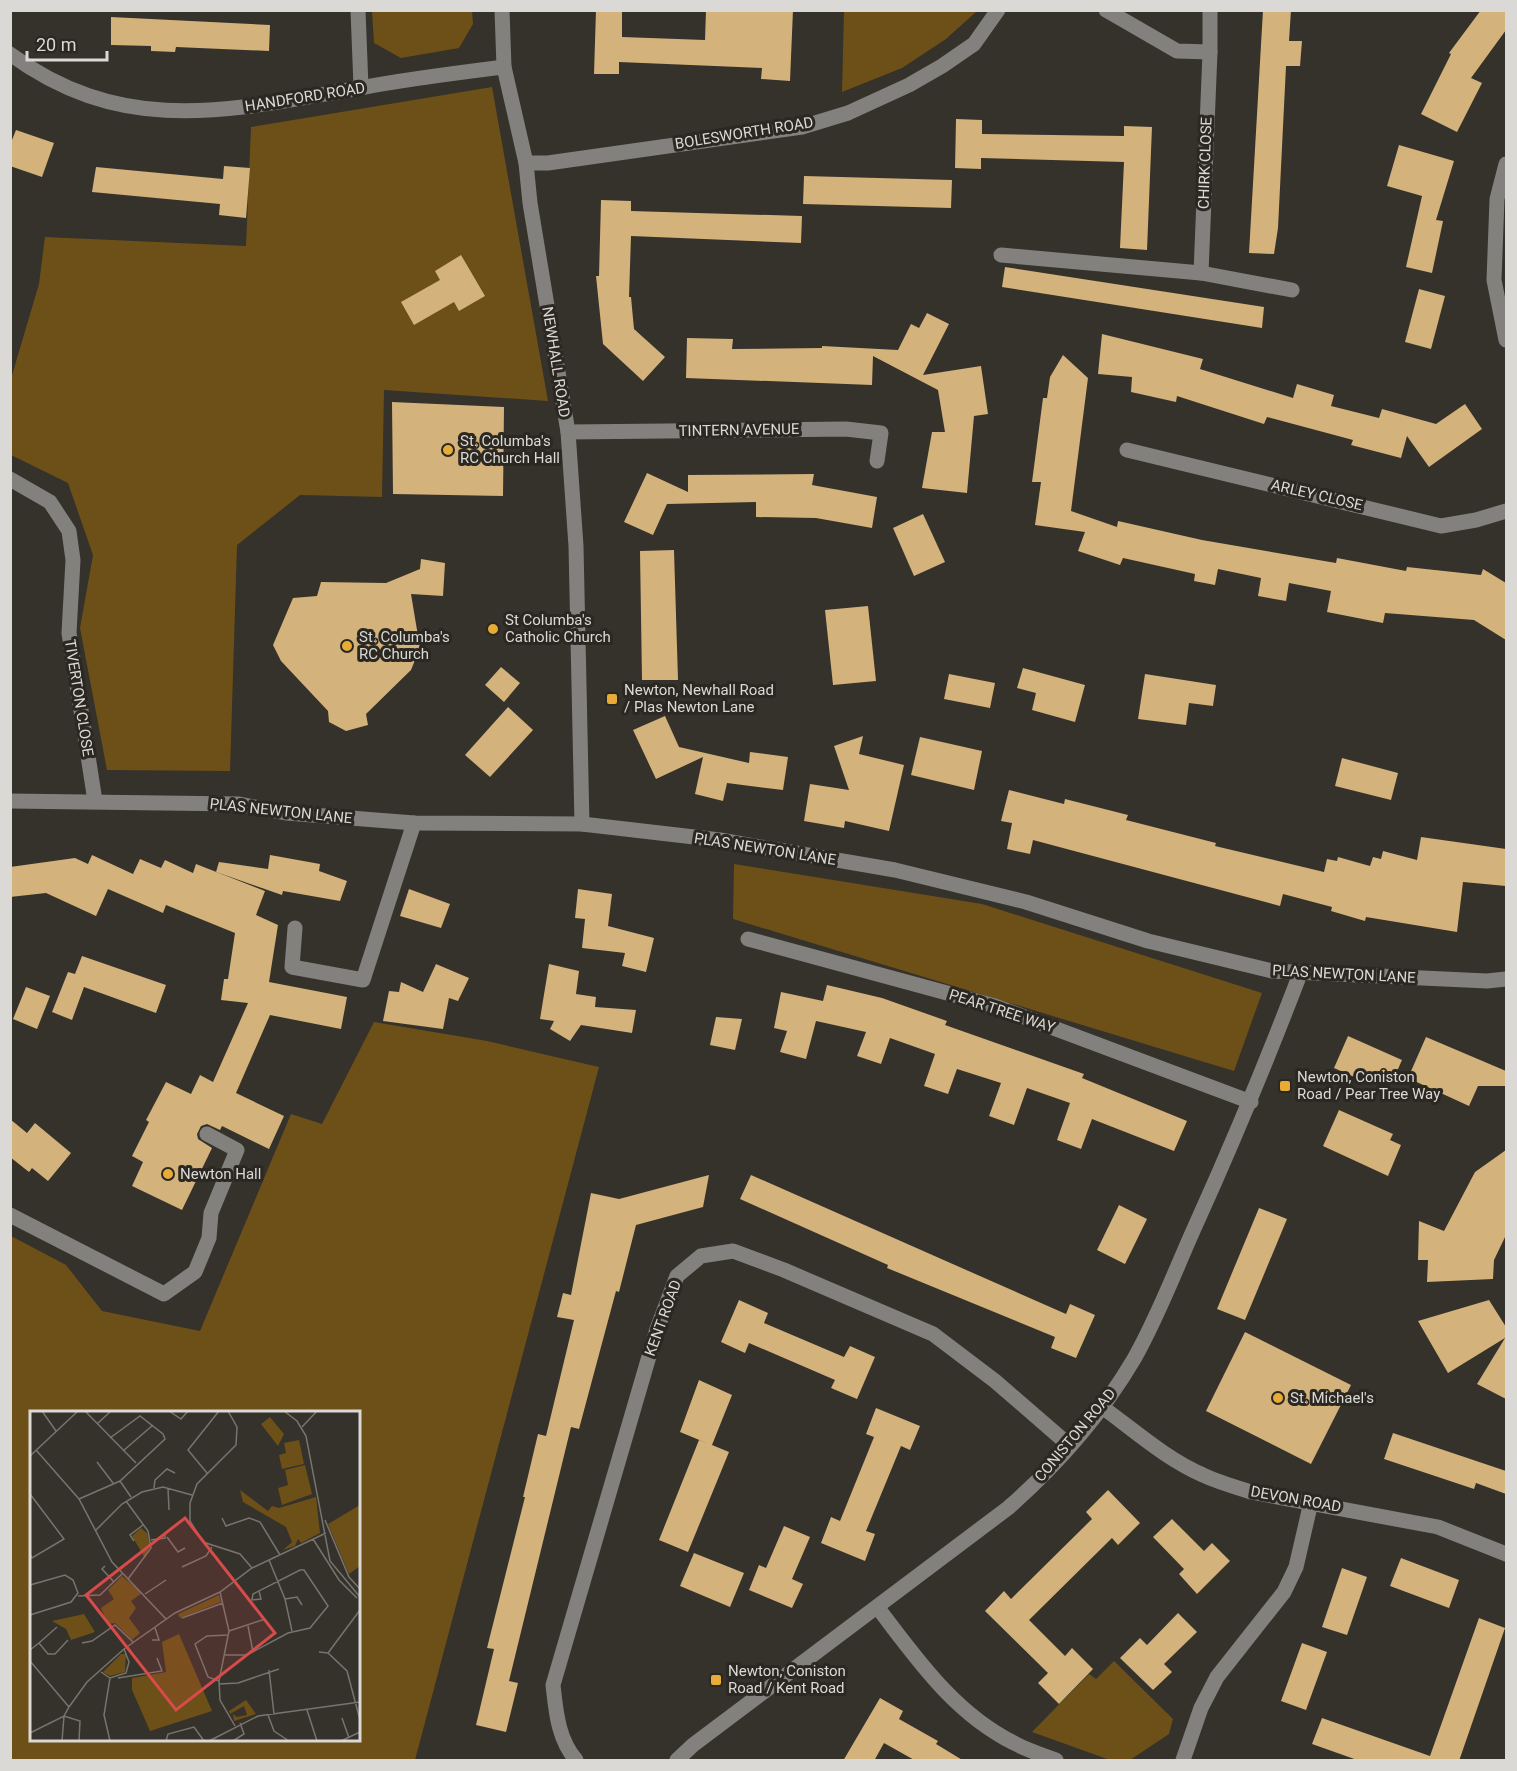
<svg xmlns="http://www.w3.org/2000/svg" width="1517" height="1771" font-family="Roboto,sans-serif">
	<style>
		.green { fill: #6d5017; fill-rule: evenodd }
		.building { fill: #d3b27b }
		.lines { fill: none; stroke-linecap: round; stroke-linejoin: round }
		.minor { stroke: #83817e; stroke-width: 15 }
		.poi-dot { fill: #e7ac36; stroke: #2b2721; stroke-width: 2 }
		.labels { text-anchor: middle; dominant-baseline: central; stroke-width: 6; stroke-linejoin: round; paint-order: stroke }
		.street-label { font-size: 15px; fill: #dbd9d5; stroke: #2b2721 }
		.poi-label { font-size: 15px; fill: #dbd9d5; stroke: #2b2721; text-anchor: start }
		.inset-road { fill: none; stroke: #77746f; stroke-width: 1.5 }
		.view { fill: #d74b4b; fill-opacity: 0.15; stroke: #d74b4b; stroke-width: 3 }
		.inset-edge { fill: none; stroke: #dbd9d5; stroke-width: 3 }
	</style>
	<rect width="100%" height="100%" fill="#35312b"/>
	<g class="green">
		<polygon points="372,11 472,11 473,24 459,48 401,58 374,43"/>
		<polygon points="844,11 844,10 977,11 946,39 902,68 842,92"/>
		<polygon points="492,87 548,401 384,390 382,497 300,495 237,545 230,771 107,770 80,628 93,555 68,483 11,455 10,382 39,284 45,237 246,246 251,127"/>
		<polygon points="734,864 982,904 1262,993 1234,1071 733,919"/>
		<path d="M374,1022L487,1041L599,1067L415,1760H11V1236L66,1265L102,1311L200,1331L291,1114L322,1124ZM358,1412V1740H32V1412Z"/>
		<polygon points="1114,1661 1173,1719 1169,1734 1130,1760 1110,1760 1032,1732 1089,1674 1096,1679"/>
	</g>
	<g class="building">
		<polygon points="596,10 622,10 622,37 705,40 706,10 793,10 790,81 761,79 762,68 619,62 619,74 594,74"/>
		<polygon points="1263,10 1291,10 1289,41 1302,41 1300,66 1286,66 1278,228 1274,254 1249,253"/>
		<polygon points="1481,10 1506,10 1506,30 1471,78 1482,83 1457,132 1421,114 1451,54 1449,53"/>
		<polygon points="111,17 270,25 269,51 176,47 175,52 151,51 151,46 111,45"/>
		<polygon points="956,119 982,120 982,134 1124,136 1124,126 1152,127 1147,250 1120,248 1124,162 981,158 981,169 955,168"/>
		<polygon points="16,130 54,143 42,177 10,166 10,145"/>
		<polygon points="1399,145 1454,161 1436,220 1443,221 1432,273 1406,267 1422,196 1387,186"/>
		<polygon points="224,166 250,168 246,218 219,215 220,204 92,192 96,167 223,179"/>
		<polygon points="804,176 952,180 951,208 803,204"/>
		<polygon points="601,200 631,201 631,211 802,216 801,243 631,236 629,297 631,297 634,329 665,357 643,381 603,344 596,276 599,276"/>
		<polygon points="461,255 485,296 459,311 454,302 414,325 401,302 440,280 435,271"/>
		<polygon points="1005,267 1264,307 1262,328 1002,287"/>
		<polygon points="1419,289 1445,296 1431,349 1405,342"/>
		<polygon points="927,313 949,324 923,375 981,366 988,414 974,416 967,493 922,488 932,432 945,432 938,390 873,356 872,385 686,378 687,338 733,339 732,349 822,348 822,346 898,350 911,324 919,328"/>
		<polygon points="1102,334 1203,359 1200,369 1293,398 1297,384 1334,395 1331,406 1379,418 1382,409 1436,424 1465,404 1482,429 1429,467 1407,436 1401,458 1351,445 1353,440 1267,417 1264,424 1177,396 1176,402 1131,392 1132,377 1098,374"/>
		<polygon points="1063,355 1088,378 1071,511 1117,527 1118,521 1202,540 1336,563 1337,558 1406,571 1407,567 1481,575 1483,569 1506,583 1506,640 1474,620 1385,613 1383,623 1327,612 1331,591 1289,583 1286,601 1258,596 1261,578 1218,569 1215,585 1194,581 1195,574 1123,558 1120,565 1078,551 1085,532 1035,525 1041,482 1032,482 1043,398 1047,398 1050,377"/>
		<polygon points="392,402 504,407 503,496 393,494"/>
		<polygon points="647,473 688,492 688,475 814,474 812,485 877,497 872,528 816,518 756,517 756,502 667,504 653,535 624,522"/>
		<polygon points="923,514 945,562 914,576 893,528"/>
		<polygon points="674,550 678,680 642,680 640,551"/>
		<polygon points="421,559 445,563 443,596 411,594 420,648 411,670 366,714 368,725 346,731 329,722 328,711 281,661 273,645 293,598 317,596 321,582 386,583 420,569"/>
		<polygon points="868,606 876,681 833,685 825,610"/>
		<polygon points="501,667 520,683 504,702 485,685"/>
		<polygon points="1023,668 1085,685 1075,722 1032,710 1036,693 1017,688"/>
		<polygon points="949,674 995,683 990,708 944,699"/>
		<polygon points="1145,674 1216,685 1213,706 1189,703 1186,725 1138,719"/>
		<polygon points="508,707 533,730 490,777 465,755"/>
		<polygon points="665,716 679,747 749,763 750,752 788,757 783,790 727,783 723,801 695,794 703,757 656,779 633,730"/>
		<polygon points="863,736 859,754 904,765 889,831 845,821 844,828 804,821 810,784 849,790 834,746"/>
		<polygon points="920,737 982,751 974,790 911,775"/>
		<polygon points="1342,758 1398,773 1391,800 1335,786"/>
		<polygon points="1009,790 1064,804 1065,799 1128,815 1126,820 1216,843 1215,846 1324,872 1327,859 1337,861 1338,857 1370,866 1373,857 1381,859 1383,851 1417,860 1421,837 1506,849 1506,886 1463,882 1457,932 1366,917 1365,921 1331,911 1332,907 1283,894 1280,906 1033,840 1030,854 1007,849 1012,823 1001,821"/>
		<polygon points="92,855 133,874 140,859 161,868 165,860 193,873 196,864 265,891 256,915 278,925 269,982 347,997 341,1029 270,1015 236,1093 284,1116 269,1149 222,1126 220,1130 207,1124 201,1126 197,1134 198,1139 212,1148 182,1210 132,1186 143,1162 132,1156 149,1122 146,1120 166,1082 191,1094 200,1075 213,1082 248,1003 221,1000 224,979 228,979 235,933 166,905 163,913 108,889 96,916 46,893 10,897 10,867 75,858 88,864"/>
		<polygon points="270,855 320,864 319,871 347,881 340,901 283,891 282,895 216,872 219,862 268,869"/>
		<polygon points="409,889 450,904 441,928 400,916"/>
		<polygon points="578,889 612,894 608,926 654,938 646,972 622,966 625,953 582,948 585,919 575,918"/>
		<polygon points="82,956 166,985 156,1013 84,987 72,1020 52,1012 68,972 75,974"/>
		<polygon points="436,964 469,978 458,1001 449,998 443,1029 383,1021 389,991 399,992 401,982 423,992"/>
		<polygon points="549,964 579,971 576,994 596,997 595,1007 636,1010 632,1033 581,1025 570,1041 550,1029 554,1021 540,1019"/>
		<polygon points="827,985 882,998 947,1021 945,1025 1084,1074 1082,1078 1187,1121 1174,1151 1092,1119 1081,1149 1057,1140 1070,1103 1027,1088 1014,1125 989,1116 1001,1083 957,1069 948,1094 924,1086 935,1054 890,1038 881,1064 857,1056 866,1032 816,1021 806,1059 780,1052 787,1031 774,1028 781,992 823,1001"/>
		<polygon points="26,987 50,996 37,1029 13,1019"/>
		<polygon points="716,1017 742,1019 735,1050 710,1045"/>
		<polygon points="1348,1036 1402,1060 1391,1085 1371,1077 1368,1083 1334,1068"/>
		<polygon points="1426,1037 1506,1071 1506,1086 1478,1086 1469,1106 1408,1078"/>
		<polygon points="1339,1110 1393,1134 1390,1140 1401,1145 1388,1176 1323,1146"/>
		<polygon points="10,1119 27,1133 35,1123 71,1153 48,1181 32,1168 29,1172 10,1157"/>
		<polygon points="1506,1150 1506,1235 1494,1260 1493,1279 1427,1282 1428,1260 1418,1260 1419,1221 1444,1231 1475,1172"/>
		<polygon points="709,1175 703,1207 636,1225 619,1292 616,1291 579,1429 571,1427 509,1681 518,1683 506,1732 476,1725 494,1649 487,1648 525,1497 523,1497 538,1434 546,1436 574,1320 557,1317 563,1293 571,1295 591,1193 619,1199"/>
		<polygon points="751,1175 1066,1314 1070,1304 1095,1315 1076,1358 1051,1348 1055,1337 887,1268 888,1265 740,1199"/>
		<polygon points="1119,1205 1147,1219 1125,1264 1097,1250"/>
		<polygon points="1259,1208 1287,1219 1245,1320 1217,1309"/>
		<polygon points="739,1300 768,1313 764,1323 844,1357 850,1346 875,1357 857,1399 831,1388 835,1380 749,1343 745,1353 721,1342"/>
		<polygon points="1489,1300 1506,1327 1506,1399 1477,1384 1505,1338 1448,1373 1418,1321"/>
		<polygon points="1245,1332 1351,1385 1311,1464 1206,1411"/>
		<polygon points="699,1380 732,1395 712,1445 729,1452 688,1552 659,1540 699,1440 709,1444 680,1432"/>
		<polygon points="876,1408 920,1426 910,1450 901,1446 866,1531 875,1534 865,1561 821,1543 831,1517 840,1521 874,1437 866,1434"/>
		<polygon points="1393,1433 1506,1471 1506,1494 1476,1483 1474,1489 1384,1459"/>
		<polygon points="1108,1490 1140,1523 1118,1545 1112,1538 1029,1620 1065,1656 1072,1648 1093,1669 1059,1704 1038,1683 1048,1673 985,1611 1004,1591 1011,1599 1092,1519 1086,1512"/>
		<polygon points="1172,1519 1204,1551 1212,1543 1230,1561 1197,1594 1179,1574 1184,1569 1153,1537"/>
		<polygon points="784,1526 810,1537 792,1579 803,1584 792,1608 749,1590 759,1565 766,1568"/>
		<polygon points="694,1553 744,1573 730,1607 680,1586"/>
		<polygon points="1401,1558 1459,1580 1449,1608 1390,1586"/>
		<polygon points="1342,1568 1367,1577 1347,1635 1322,1627"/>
		<polygon points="1178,1613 1197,1632 1164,1664 1172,1672 1153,1690 1120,1658 1140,1638 1147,1645"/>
		<polygon points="1479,1618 1505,1628 1459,1761 1360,1761 1312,1744 1322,1718 1430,1756"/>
		<polygon points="1302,1643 1327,1652 1306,1710 1281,1701"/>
		<polygon points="880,1698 903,1711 899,1719 938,1741 936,1744 964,1761 916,1761 884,1743 874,1761 843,1761"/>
	</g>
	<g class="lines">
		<g class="minor">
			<polyline points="358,10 361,87"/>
			<polyline points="502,10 504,67 526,163 530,203 568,432 576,546 582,824"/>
			<polyline points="1106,10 1177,51 1210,52 1210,11"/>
			<polyline points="1210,52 1201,273 1292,290"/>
			<path d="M10,54C125,138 231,110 360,88C407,79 456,73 504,67"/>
			<polyline points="526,163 548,163 802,127 848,113 909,85 942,66 974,44 998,10"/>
			<polyline points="1506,164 1497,199 1494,280 1506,340"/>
			<polyline points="1001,255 1201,273"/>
			<polyline points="568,432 846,429 881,433 877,461"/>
			<polyline points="1127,450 1441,526 1476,520 1506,511"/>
			<polyline points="10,479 50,502 69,531 73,560 69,633 95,801"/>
			<polyline points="10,801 238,804 287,813 414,823 582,824 720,840 895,870 1026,902 1148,941 1272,971 1487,981 1506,979"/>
			<polyline points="295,928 292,967 363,980 414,823"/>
			<polyline points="748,939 995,1006 1251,1102"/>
			<polyline points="10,1215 164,1294 195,1272 209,1238 211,1213 237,1150 207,1134"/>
			<path d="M1102,1407C1134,1430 1166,1459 1203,1475C1218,1482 1235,1487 1251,1492L1438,1527L1506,1554"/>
			<path d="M878,1608C917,1659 954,1713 1014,1743C1027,1750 1042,1755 1056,1760"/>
			<path d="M576,1760C558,1739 556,1712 553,1685L657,1329L677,1276L701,1256L733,1251L784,1270L933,1334L995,1381L1070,1446"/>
			<path d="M677,1760L693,1745L1008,1508C1057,1465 1101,1415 1134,1359C1159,1315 1176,1268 1197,1222C1234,1140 1268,1058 1300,974"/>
			<polyline points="1183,1760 1201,1708 1217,1677 1284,1592 1296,1567 1311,1502"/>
		</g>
	</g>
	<g class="poi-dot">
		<circle cx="448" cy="450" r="6"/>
		<circle cx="493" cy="629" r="6"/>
		<circle cx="347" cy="646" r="6"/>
		<rect x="606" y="693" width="12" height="12" rx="3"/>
		<rect x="1279" y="1080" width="12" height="12" rx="3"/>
		<circle cx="168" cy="1174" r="6"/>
		<circle cx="1278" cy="1398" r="6"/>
		<rect x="710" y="1674" width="12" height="12" rx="3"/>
	</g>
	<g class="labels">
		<g class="street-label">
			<text transform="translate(305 97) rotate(-9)">HANDFORD ROAD</text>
			<text transform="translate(744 133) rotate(-9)">BOLESWORTH ROAD</text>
			<text transform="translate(1205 163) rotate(-88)">CHIRK CLOSE</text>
			<text transform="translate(556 362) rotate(81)">NEWHALL ROAD</text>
			<text transform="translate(739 430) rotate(-1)">TINTERN AVENUE</text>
			<text transform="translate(1317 495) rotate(13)">ARLEY CLOSE</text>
			<text transform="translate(79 698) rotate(81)">TIVERTON CLOSE</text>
			<text transform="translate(281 811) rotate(6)">PLAS NEWTON LANE</text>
			<text transform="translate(765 849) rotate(9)">PLAS NEWTON LANE</text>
			<text transform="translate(1344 974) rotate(3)">PLAS NEWTON LANE</text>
			<text transform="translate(1002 1011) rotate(18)">PEAR TREE WAY</text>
			<text transform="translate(663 1318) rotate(-70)">KENT ROAD</text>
			<text transform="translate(1075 1435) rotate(-50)">CONISTON ROAD</text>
			<text transform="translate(1296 1499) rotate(10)">DEVON ROAD</text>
		</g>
		<g class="poi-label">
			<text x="460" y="441">St. Columba's<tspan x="460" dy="17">RC Church Hall</tspan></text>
			<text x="505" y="620">St Columba's<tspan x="505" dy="17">Catholic Church</tspan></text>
			<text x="359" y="637">St. Columba's<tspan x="359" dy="17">RC Church</tspan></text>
			<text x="624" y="690">Newton, Newhall Road<tspan x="624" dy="17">/ Plas Newton Lane</tspan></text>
			<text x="1297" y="1077">Newton, Coniston<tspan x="1297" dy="17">Road / Pear Tree Way</tspan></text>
			<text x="180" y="1174">Newton Hall</text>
			<text x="1290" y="1398">St. Michael's</text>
			<text x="728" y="1671">Newton, Coniston<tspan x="728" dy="17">Road / Kent Road</tspan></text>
		</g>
	</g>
	<g transform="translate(30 1411)">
		<rect width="330" height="330" fill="#35312b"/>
		<path d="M240,6L254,23L248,35L231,13ZM269,29L274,53L252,58L249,44L256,42L254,32ZM275,54L282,83L252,94L248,77L258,74L255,59ZM210,79L238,100L242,95L249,97L286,86L290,122L271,132L268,128L265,135L253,139L262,131L256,116L213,91ZM330,94V155L319,163L298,113ZM111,117L117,122L120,135L115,147L102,125ZM92,165L112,182L101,190L106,197L99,207L110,222L102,229L85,212L78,213L71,197L84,188L78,179ZM189,184L191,191L150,207L148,203ZM54,203L65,221L41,229L36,218L22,210ZM149,223L182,300L120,320L102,279V267L136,261L132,231ZM91,243H96L95,261L80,265L73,261ZM216,289L226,303L204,310L203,303L207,306L217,304L214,295L200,303L199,300Z" fill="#6d5017"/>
		<path class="inset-road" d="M12,0L26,20M55,0L106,52M139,0L151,8L158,0M198,0L207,16L206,34L167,73L160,92V110L173,131L210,143L222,157M254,0L267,10L276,25L300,150L330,186M67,13L81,0M272,16L287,0M6,39L49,88L82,151L136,208M93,40L123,14M0,45L48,0M67,51L83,72M177,62L158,39L189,0M90,70L101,86M124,77L125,69L137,58L145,62M138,77L139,99M0,83L34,128L2,147L0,143M49,88L90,70L135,28L133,23L110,5L80,27M96,90L118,120L121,137L98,168M192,107L196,115L219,107L230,111L250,144M295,109L319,166L330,178M65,120L92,93L112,81L133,76L162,84M137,126L148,141L155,137M283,128L309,169L327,187M121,129L135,127V123M104,130L100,124L113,114M239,149L255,188L262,220M75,155L72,158L84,171M152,156L176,145L182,136M0,174L35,164L43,169L48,182L41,191L0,204M190,181L199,220L189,270L190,289L205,315M115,183L136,169M48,185L70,184L92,163M255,188L267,186L272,194M152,207L193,192M218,215L223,241M199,220L235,208M122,229H129L125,217M9,232L27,216M52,232L62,230L85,214L103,231M0,239L9,232L18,243H25L38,229M289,241L298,242L317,260L330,309M298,242L330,199M195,244H217L258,222L280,217L298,195L274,159H270L223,183L222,189L231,188L229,180M0,250L39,296M239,259L244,303M71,261L80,267L96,262L99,251L94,238M88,267L132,260L127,247M189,270L178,266L165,233L177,225L199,224M189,273L208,272L249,258M277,299L287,330M238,304L244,320L259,330M312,307L319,327M0,322L34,305L50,310L49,330M32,330L34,305L39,296L57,271L94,238L145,202L190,181L222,157L296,122M80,330L74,304L80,267M136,330L138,323L164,316L174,330M179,330L228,305L330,291M203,330L214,323L210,312M311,330L330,321"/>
		<path class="view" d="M155,107L245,222L146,299L56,184Z"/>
		<rect width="330" height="330" class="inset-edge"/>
	</g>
	<rect width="1517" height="1771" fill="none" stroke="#dbd9d5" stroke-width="24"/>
	<path d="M27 51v9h80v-9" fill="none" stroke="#dbd9d5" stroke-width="3"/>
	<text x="36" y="51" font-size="18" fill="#dbd9d5" stroke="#2b2721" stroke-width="4.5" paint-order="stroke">20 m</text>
</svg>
